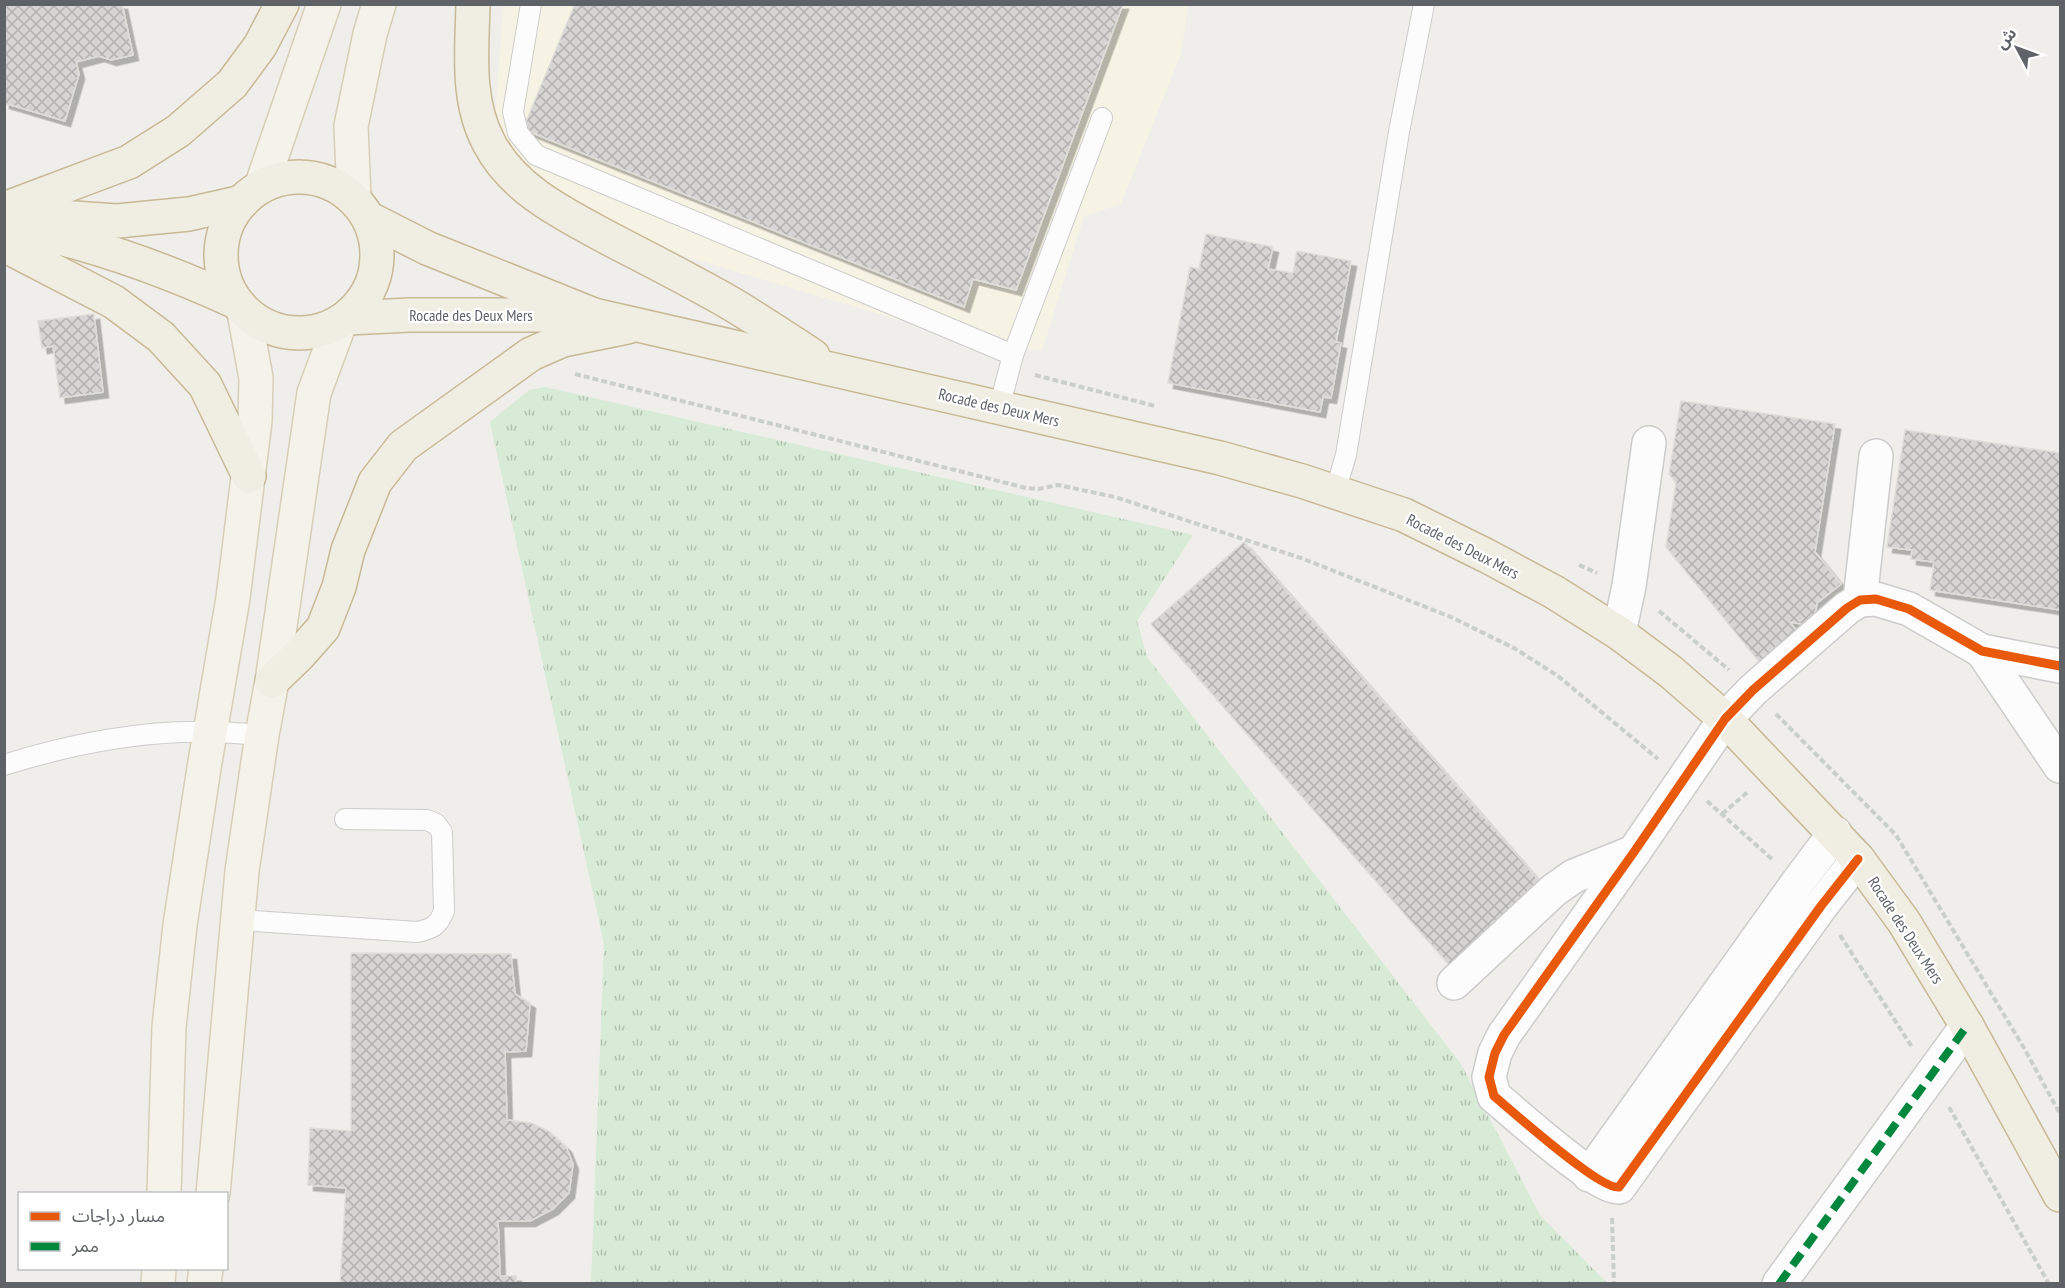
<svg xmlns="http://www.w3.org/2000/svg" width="2065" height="1288" font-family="'PT Sans Narrow','Noto Sans Arabic',sans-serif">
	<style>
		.commercial { fill: #f7f3e4 }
		.grass { fill: url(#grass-tufts) }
		.building { fill: url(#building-cross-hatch); stroke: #deddd9; stroke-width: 1.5; filter: url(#shadow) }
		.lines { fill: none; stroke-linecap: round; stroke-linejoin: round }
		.lane-casing { stroke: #cbcccc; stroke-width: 22 }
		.street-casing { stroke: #cbcccc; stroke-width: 36 }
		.primary-casing { stroke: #d7ceb8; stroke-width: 36 }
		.highway-casing { stroke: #c8b996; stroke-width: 36 }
		.path { stroke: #cacfcc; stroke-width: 4; stroke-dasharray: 6 3; stroke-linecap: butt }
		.lane { stroke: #fdfcfc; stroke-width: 20 }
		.street { stroke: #fdfcfc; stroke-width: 33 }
		.primary { stroke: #f4f2e9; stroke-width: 33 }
		.highway { stroke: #f0ede3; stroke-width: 33 }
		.quiet { stroke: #00873e; stroke-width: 8; stroke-dasharray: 15 8; stroke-linecap: butt }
		.cycleway-casing { stroke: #fff; stroke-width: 13 }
		.cycleway { stroke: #e8590c; stroke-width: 9 }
		.labels { text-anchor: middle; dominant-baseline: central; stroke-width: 4.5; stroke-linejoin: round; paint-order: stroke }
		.street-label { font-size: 16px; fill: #5f6368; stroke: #fff }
	</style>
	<defs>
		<pattern id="grass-tufts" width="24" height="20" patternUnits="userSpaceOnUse" patternTransform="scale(1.5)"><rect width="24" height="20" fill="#d8ebd6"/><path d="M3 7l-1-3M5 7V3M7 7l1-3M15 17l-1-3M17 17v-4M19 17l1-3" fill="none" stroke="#b2c2b1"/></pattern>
		<pattern id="building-cross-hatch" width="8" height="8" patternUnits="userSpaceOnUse" patternTransform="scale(1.5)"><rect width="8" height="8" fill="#d6d5d3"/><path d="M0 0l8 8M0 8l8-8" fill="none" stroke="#b1b0af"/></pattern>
		<filter id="shadow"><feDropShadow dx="5.5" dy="5.5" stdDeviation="0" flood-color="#0004"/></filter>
	</defs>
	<rect width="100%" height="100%" fill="#efeeea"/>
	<polygon class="commercial" points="504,5 1188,5 1181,54 1121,204 1084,216 1042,351 920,326 687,257 645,238 537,179 513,152 500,129 495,113"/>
	<polygon class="grass" points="545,387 1193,535 1137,621 1147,657 1461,1064 1540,1215 1607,1283 591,1283 604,944 490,422 529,390"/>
	<g class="building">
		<polygon points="4,4 122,4 133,55 111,60 99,56 76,62 79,74 65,121 4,103"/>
		<polygon points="575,4 1123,4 1016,290 973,279 964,307 523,129"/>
		<polygon points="1206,234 1273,247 1268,269 1293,273 1297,251 1351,261 1336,342 1341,343 1331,398 1323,397 1320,412 1168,383 1190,267 1199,269"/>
		<polygon points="94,314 103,392 60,398 53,346 42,348 38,321"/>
		<polygon points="1681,401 1835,424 1815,552 1841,584 1817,603 1813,626 1790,622 1799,634 1761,664 1666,547 1676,483 1669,474"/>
		<polygon points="1905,430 2060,453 2060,610 1930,590 1934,562 1911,559 1912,550 1887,547"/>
		<polygon points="1244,542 1549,892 1457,974 1151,624"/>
		<polygon points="351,953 511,954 515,994 530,1003 526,1051 505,1052 507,1120 531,1123 550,1132 566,1147 573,1164 569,1193 553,1209 530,1221 498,1221 500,1276 516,1276 516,1284 340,1284 346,1188 308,1185 310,1128 351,1131"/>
	</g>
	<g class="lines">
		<defs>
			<g id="lane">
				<polyline points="531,4 513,112 518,133 536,155 1013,355"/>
				<polyline points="999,408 1013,355 1102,118"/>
				<polyline points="1335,492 1346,455 1399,132 1424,4"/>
				<path d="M4,765C71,744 142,730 212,732C229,732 245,734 262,735"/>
				<path d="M238,920L417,932C432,929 438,926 444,911L442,832L436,824L427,820L345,819"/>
			</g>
			<g id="street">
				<polyline points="1860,600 1876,456"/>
				<polyline points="1619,633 1629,586 1649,443"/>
				<polyline points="1982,651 2060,766"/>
				<path d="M1858,859L1821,906L1619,1187C1601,1191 1512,1111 1494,1096L1489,1077L1495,1053L1504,1035L1634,852L1725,719L1753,690L1847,608L1860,600L1876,599L1909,609L1982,651L2060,666"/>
				<polyline points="1454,983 1554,890 1574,876 1634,852"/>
				<polyline points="1589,1175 1798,882 1835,833"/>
				<polyline points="1779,1284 1967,1026"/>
			</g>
			<g id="primary">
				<polyline points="261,187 324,4"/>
				<polyline points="354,198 351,126 370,34 379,4"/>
				<polyline points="164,1194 169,1027 180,925 204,768 233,598 255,421 256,378 244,312"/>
				<polyline points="213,1194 242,871 262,735 272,681 314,393 340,323"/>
				<polyline points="158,1284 159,1268"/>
				<polyline points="204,1284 206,1268"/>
			</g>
			<g id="highway">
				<path d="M473,4C472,51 466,100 489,143C514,191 566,215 612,240C647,258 682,276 716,295C749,313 781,335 813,356"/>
				<circle cx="299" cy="255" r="78"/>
				<polyline points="4,209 129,162 178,131 232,84 260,46 282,4"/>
				<polyline points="30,215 117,221 189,214 242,202"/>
				<polyline points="368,218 427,248 594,315 1220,458 1302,481 1404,515 1487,556 1554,592 1619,633 1671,672 1725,719 1858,859 1904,922 1967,1026 2060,1195"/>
				<path d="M4,226C84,240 162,268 236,302"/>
				<polyline points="4,245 114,302 161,337 205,385 249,476"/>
				<polyline points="348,318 410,315 578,315"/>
				<polyline points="272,681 299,655 323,628 339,587 348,550 375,482 403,446 531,354 563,340 627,327"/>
			</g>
		</defs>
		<use href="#lane" class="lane-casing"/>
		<use href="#street" class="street-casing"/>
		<use href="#primary" class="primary-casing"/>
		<use href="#highway" class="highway-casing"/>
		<g class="path">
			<polyline points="575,374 1026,488 1038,489 1058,485 1115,497 1301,558 1451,617 1514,648 1558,676 1658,759"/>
			<polyline points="1035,375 1155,406"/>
			<polyline points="1579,565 1597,573"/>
			<polyline points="1659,611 1729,670"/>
			<polyline points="1776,714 1896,835 2024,1048 2060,1114"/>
			<polyline points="1707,801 1773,860"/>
			<polyline points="1722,814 1749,791"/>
			<polyline points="1840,935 1912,1047"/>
			<polyline points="1949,1107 2049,1284"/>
			<polyline points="1612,1218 1614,1284"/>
		</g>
		<use href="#lane" class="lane"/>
		<use href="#street" class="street"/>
		<use href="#primary" class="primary"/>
		<use href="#highway" class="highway"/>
		<polyline class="quiet" points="1779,1284 1967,1026"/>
		<defs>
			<path id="cycleway" d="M1858,859L1821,906L1619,1187C1601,1191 1512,1111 1494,1096L1489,1077L1495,1053L1504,1035L1634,852L1725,719L1753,690L1847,608L1860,600L1876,599L1909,609L1982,651L2060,666"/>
		</defs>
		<use href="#cycleway" class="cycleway-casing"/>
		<use href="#cycleway" class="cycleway"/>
	</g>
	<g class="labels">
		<g class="street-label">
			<text x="471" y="315">Rocade des Deux Mers</text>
			<text transform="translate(999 407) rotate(13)">Rocade des Deux Mers</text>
			<text transform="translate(1463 546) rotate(27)">Rocade des Deux Mers</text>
			<text transform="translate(1906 930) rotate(57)">Rocade des Deux Mers</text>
		</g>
	</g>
	<rect width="2065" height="1288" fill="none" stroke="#5f6368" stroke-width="12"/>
	<rect x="18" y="1192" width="210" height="78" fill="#ffffff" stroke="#bfc1c3" stroke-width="1.5"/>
	<rect x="30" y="1212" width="30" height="9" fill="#e8590c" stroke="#bfc1c3" stroke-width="1.5"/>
	<text x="72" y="1222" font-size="18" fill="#5f6368">مسار دراجات</text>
	<rect x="30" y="1242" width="30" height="9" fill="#00873e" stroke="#bfc1c3" stroke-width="1.5"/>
	<text x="72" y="1252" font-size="18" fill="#5f6368">ممر</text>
	<g transform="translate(2017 48) rotate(311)" stroke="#ffffff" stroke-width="4.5" paint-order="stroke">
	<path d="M0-4.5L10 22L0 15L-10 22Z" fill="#5f6368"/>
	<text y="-9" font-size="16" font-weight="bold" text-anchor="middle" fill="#5f6368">ش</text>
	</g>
</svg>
